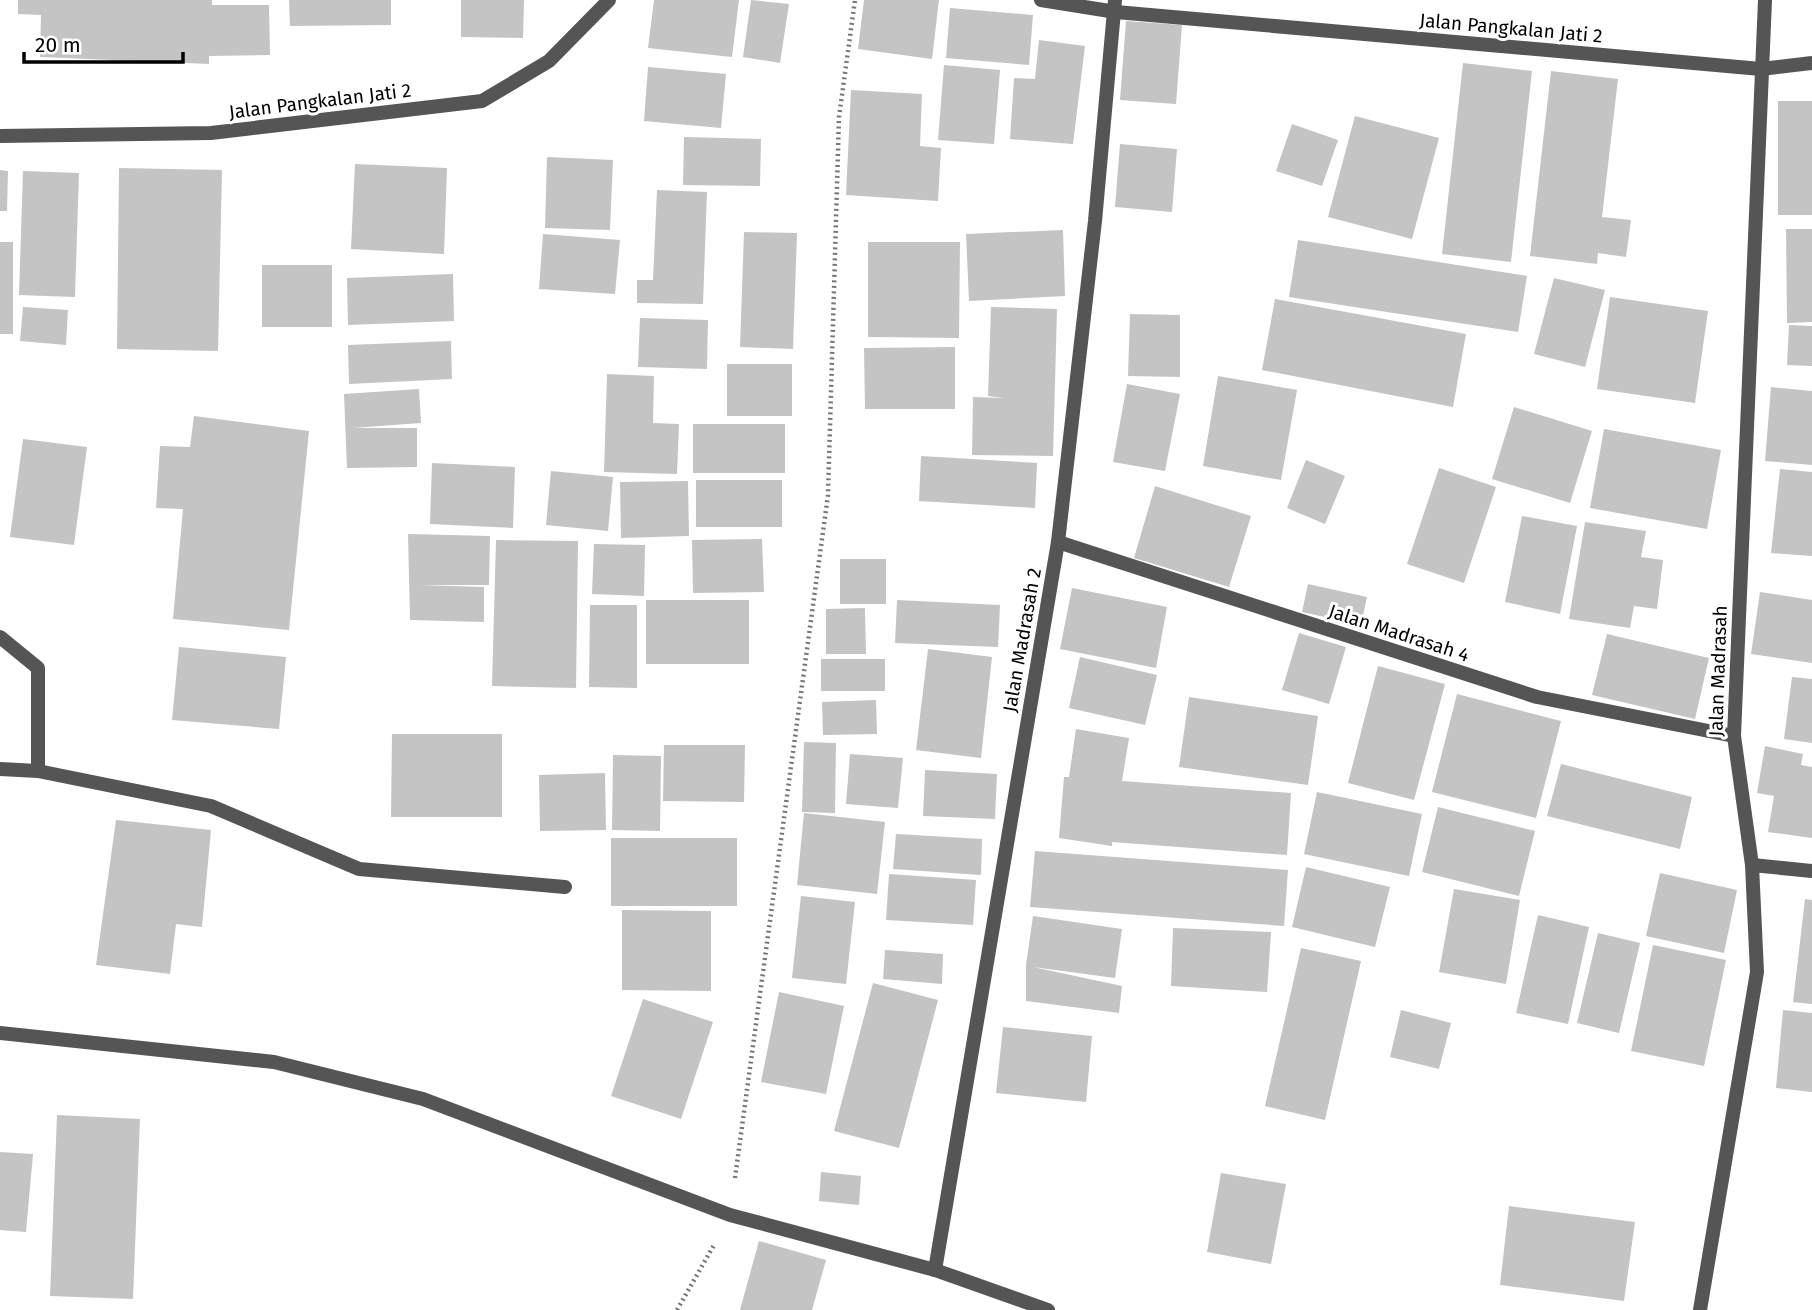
<svg xmlns="http://www.w3.org/2000/svg" width="1812" height="1310" font-family="'Fira Sans',sans-serif">
	<style>
		.building { fill: #c4c4c4 }
		.lines { fill: none; stroke-linecap: round; stroke-linejoin: round }
		.path { stroke: #777; stroke-width: 4.5; stroke-dasharray: 2 3.5; stroke-linecap: butt }
		.minor { stroke: #555; stroke-width: 14 }
		.tertiary { stroke: #555; stroke-width: 14 }
		.labels { text-anchor: middle; dominant-baseline: central; stroke-width: 6; stroke-linejoin: round; paint-order: stroke }
		.street-label { font-size: 19px; fill: #000; stroke: #fff }
	</style>
	<rect width="100%" height="100%" fill="#fff"/>
	<g class="building">
		<polygon points="18,0 212,0 212,5 269,5 270,55 209,56 209,64 40,57 41,15 18,14"/>
		<polygon points="289,0 391,0 391,25 290,26"/>
		<polygon points="461,0 524,0 523,38 461,37"/>
		<polygon points="654,0 739,0 732,57 648,48"/>
		<polygon points="751,0 789,4 780,63 743,57"/>
		<polygon points="864,0 939,0 932,59 858,49"/>
		<polygon points="950,8 1033,15 1029,65 946,58"/>
		<polygon points="1126,21 1182,25 1176,104 1120,100"/>
		<polygon points="1039,40 1085,46 1073,144 1010,139 1014,78 1035,79"/>
		<polygon points="1463,63 1532,71 1511,262 1442,254"/>
		<polygon points="944,65 1000,70 994,144 938,140"/>
		<polygon points="648,67 726,74 721,128 644,121"/>
		<polygon points="1551,71 1618,79 1602,217 1631,220 1626,257 1598,253 1597,264 1530,256"/>
		<polygon points="851,90 922,94 920,146 941,148 938,201 846,195"/>
		<rect x="1778" y="101" width="34" height="114"/>
		<polygon points="1355,116 1439,138 1412,239 1328,217"/>
		<polygon points="1292,124 1338,140 1322,186 1276,171"/>
		<polygon points="684,137 761,139 760,186 683,185"/>
		<polygon points="1120,144 1177,149 1172,212 1115,207"/>
		<polygon points="547,157 613,160 610,230 545,228"/>
		<polygon points="355,164 447,168 444,254 351,249"/>
		<polygon points="119,168 222,170 218,351 117,349"/>
		<polygon points="0,170 8,171 7,211 0,211"/>
		<polygon points="23,171 79,173 75,297 19,295"/>
		<polygon points="657,190 707,192 703,304 637,303 637,280 653,280"/>
		<polygon points="1786,229 1812,229 1812,322 1787,323"/>
		<polygon points="1063,230 1065,296 969,301 966,234"/>
		<polygon points="744,232 797,233 793,349 740,347"/>
		<polygon points="543,234 620,240 615,294 539,289"/>
		<polygon points="1298,240 1527,276 1518,332 1289,297"/>
		<rect x="0" y="242" width="13" height="92"/>
		<polygon points="868,242 960,242 959,338 868,337"/>
		<rect x="262" y="265" width="70" height="62"/>
		<polygon points="453,274 454,321 348,325 347,278"/>
		<polygon points="1554,278 1605,290 1585,367 1534,354"/>
		<polygon points="1610,297 1708,311 1695,403 1597,389"/>
		<polygon points="1275,299 1466,334 1453,407 1262,370"/>
		<polygon points="23,307 68,310 66,345 20,341"/>
		<polygon points="991,307 1057,309 1053,456 972,455 973,397 1004,398 988,396"/>
		<polygon points="1130,314 1180,315 1180,377 1128,376"/>
		<polygon points="640,318 708,320 707,369 638,367"/>
		<polygon points="1789,325 1812,326 1812,366 1787,365"/>
		<polygon points="451,341 452,379 349,384 348,345"/>
		<polygon points="955,347 955,409 865,409 864,348"/>
		<rect x="727" y="364" width="65" height="52"/>
		<polygon points="607,374 654,376 653,423 679,424 677,474 604,472"/>
		<polygon points="1218,376 1297,390 1281,480 1203,466"/>
		<polygon points="1127,384 1180,394 1165,471 1113,462"/>
		<polygon points="1771,387 1812,391 1812,465 1765,461"/>
		<polygon points="419,389 421,423 353,428 417,428 417,467 347,468 344,394"/>
		<polygon points="1514,407 1592,431 1570,503 1492,479"/>
		<polygon points="194,416 309,431 289,630 173,619 183,509 156,508 160,446 190,447"/>
		<rect x="693" y="424" width="92" height="49"/>
		<polygon points="1604,429 1721,450 1707,529 1590,508"/>
		<polygon points="23,439 87,447 74,545 10,537"/>
		<polygon points="921,456 1037,463 1035,508 919,501"/>
		<polygon points="1306,460 1345,476 1325,524 1287,508"/>
		<polygon points="432,463 515,467 513,528 430,524"/>
		<polygon points="1439,468 1496,487 1464,583 1407,564"/>
		<polygon points="1780,469 1812,472 1812,556 1771,553"/>
		<polygon points="551,471 613,477 608,531 546,525"/>
		<rect x="696" y="480" width="86" height="47"/>
		<polygon points="688,481 689,536 621,538 620,482"/>
		<polygon points="1155,486 1251,516 1229,587 1134,558"/>
		<polygon points="1522,516 1577,526 1560,614 1505,602"/>
		<polygon points="1585,522 1646,531 1641,557 1663,560 1657,609 1634,606 1630,628 1569,619"/>
		<polygon points="408,534 490,536 489,585 419,585 484,587 484,622 410,620"/>
		<polygon points="762,539 764,592 693,593 692,540"/>
		<polygon points="496,540 578,541 576,688 492,686"/>
		<polygon points="594,544 645,545 644,596 592,594"/>
		<rect x="840" y="559" width="46" height="45"/>
		<polygon points="1308,584 1367,597 1361,625 1302,612"/>
		<polygon points="1072,588 1167,607 1156,668 1060,649"/>
		<polygon points="1760,592 1812,600 1812,663 1751,654"/>
		<rect x="646" y="600" width="103" height="64"/>
		<polygon points="897,600 1000,605 998,647 895,643"/>
		<polygon points="590,605 637,605 637,688 589,687"/>
		<polygon points="865,608 866,654 826,654 826,609"/>
		<polygon points="1299,633 1346,647 1329,704 1282,690"/>
		<polygon points="1607,634 1709,658 1695,719 1592,695"/>
		<polygon points="179,647 286,657 279,729 172,720"/>
		<polygon points="928,649 992,657 981,758 916,750"/>
		<polygon points="1080,657 1157,675 1145,725 1069,708"/>
		<rect x="821" y="659" width="64" height="32"/>
		<polygon points="1378,666 1445,684 1414,800 1348,783"/>
		<polygon points="1792,677 1812,679 1812,743 1784,739"/>
		<polygon points="1457,694 1561,721 1536,818 1432,792"/>
		<polygon points="1189,697 1318,716 1308,785 1179,767"/>
		<polygon points="876,700 877,734 823,735 822,702"/>
		<polygon points="1076,729 1129,738 1122,781 1291,793 1287,855 1112,842 1112,846 1059,838 1064,777 1069,777"/>
		<polygon points="392,734 502,734 502,817 391,817"/>
		<polygon points="804,742 836,743 835,813 802,812"/>
		<polygon points="664,745 745,745 744,802 663,801"/>
		<polygon points="1765,746 1803,754 1801,765 1812,767 1812,838 1768,832 1774,796 1757,793"/>
		<polygon points="850,754 903,758 898,808 846,804"/>
		<polygon points="613,755 661,756 660,831 612,830"/>
		<polygon points="1561,764 1692,797 1680,849 1547,816"/>
		<polygon points="925,770 997,774 995,819 923,816"/>
		<polygon points="605,773 606,830 540,831 539,775"/>
		<polygon points="1317,792 1422,814 1409,876 1304,854"/>
		<polygon points="1438,807 1535,831 1519,896 1422,872"/>
		<polygon points="804,813 885,822 877,894 797,885"/>
		<polygon points="116,820 211,830 202,927 176,924 170,974 96,965"/>
		<polygon points="896,834 982,839 981,875 893,869"/>
		<rect x="611" y="838" width="126" height="68"/>
		<polygon points="1035,851 1288,870 1284,926 1030,907"/>
		<polygon points="1306,867 1390,887 1375,947 1292,927"/>
		<polygon points="1660,873 1737,890 1724,953 1646,936"/>
		<polygon points="889,874 976,880 973,925 886,920"/>
		<polygon points="1454,889 1520,900 1506,984 1439,972"/>
		<polygon points="801,896 855,902 846,984 792,978"/>
		<polygon points="1805,899 1812,900 1812,1004 1793,1002"/>
		<polygon points="622,910 711,911 711,991 622,990"/>
		<polygon points="1538,915 1589,927 1568,1024 1516,1013"/>
		<polygon points="1033,916 1122,929 1115,978 1033,967 1122,986 1119,1013 1026,1001 1026,965"/>
		<polygon points="1173,928 1271,932 1267,992 1171,986"/>
		<polygon points="1598,933 1640,943 1619,1033 1577,1023"/>
		<polygon points="1653,945 1726,960 1704,1066 1631,1051"/>
		<polygon points="1301,948 1361,961 1325,1120 1265,1106"/>
		<polygon points="885,950 943,954 942,984 883,979"/>
		<polygon points="873,983 938,1000 899,1148 834,1131"/>
		<polygon points="779,992 844,1006 826,1094 761,1082"/>
		<polygon points="643,999 713,1022 681,1119 611,1096"/>
		<polygon points="1401,1010 1451,1023 1439,1069 1390,1057"/>
		<polygon points="1783,1010 1812,1013 1812,1092 1776,1088"/>
		<polygon points="1003,1027 1092,1036 1086,1102 996,1093"/>
		<polygon points="57,1115 140,1119 133,1299 50,1296"/>
		<polygon points="0,1152 33,1154 26,1232 0,1230"/>
		<polygon points="821,1172 861,1176 859,1205 819,1201"/>
		<polygon points="1221,1173 1286,1184 1271,1264 1207,1252"/>
		<polygon points="1509,1206 1635,1222 1624,1301 1500,1285"/>
		<polygon points="759,1241 826,1260 812,1310 740,1310"/>
	</g>
	<g class="lines">
		<g class="path">
			<polyline points="735,1178 828,495 839,117 855,0"/>
			<polyline points="677,1310 714,1245"/>
		</g>
		<g class="minor">
			<polyline points="1058,542 1537,697 1734,736"/>
			<polyline points="0,637 38,668 38,771"/>
			<polyline points="0,769 38,771 211,806 359,869 565,887"/>
			<polyline points="1752,865 1812,871"/>
			<polyline points="0,1033 274,1062 423,1099 730,1215 935,1270 1048,1310"/>
			<polyline points="935,1270 1058,542 1095,221 1115,0"/>
			<polyline points="1700,1310 1757,972 1752,865 1734,736 1765,0"/>
		</g>
		<g class="tertiary">
			<polyline points="1041,0 1116,12 1761,69 1812,63"/>
			<polyline points="0,136 211,133 482,101 549,61 609,0"/>
		</g>
	</g>
	<g class="labels">
		<g class="street-label">
			<text transform="translate(1511 28) rotate(5)">Jalan Pangkalan Jati 2</text>
			<text transform="translate(320 101) rotate(-7)">Jalan Pangkalan Jati 2</text>
			<text transform="translate(1399 633) rotate(18)">Jalan Madrasah 4</text>
			<text transform="translate(1022 640) rotate(-80)">Jalan Madrasah 2</text>
			<text transform="translate(1718 671) rotate(-88)">Jalan Madrasah</text>
		</g>
	</g>
	<path d="M24 52v10h159v-10" fill="none" stroke="#000000" stroke-width="3.5"/>
	<text x="35" y="52" font-size="21" fill="#000000" stroke="#ffffff" stroke-width="5" paint-order="stroke">20 m</text>
</svg>
